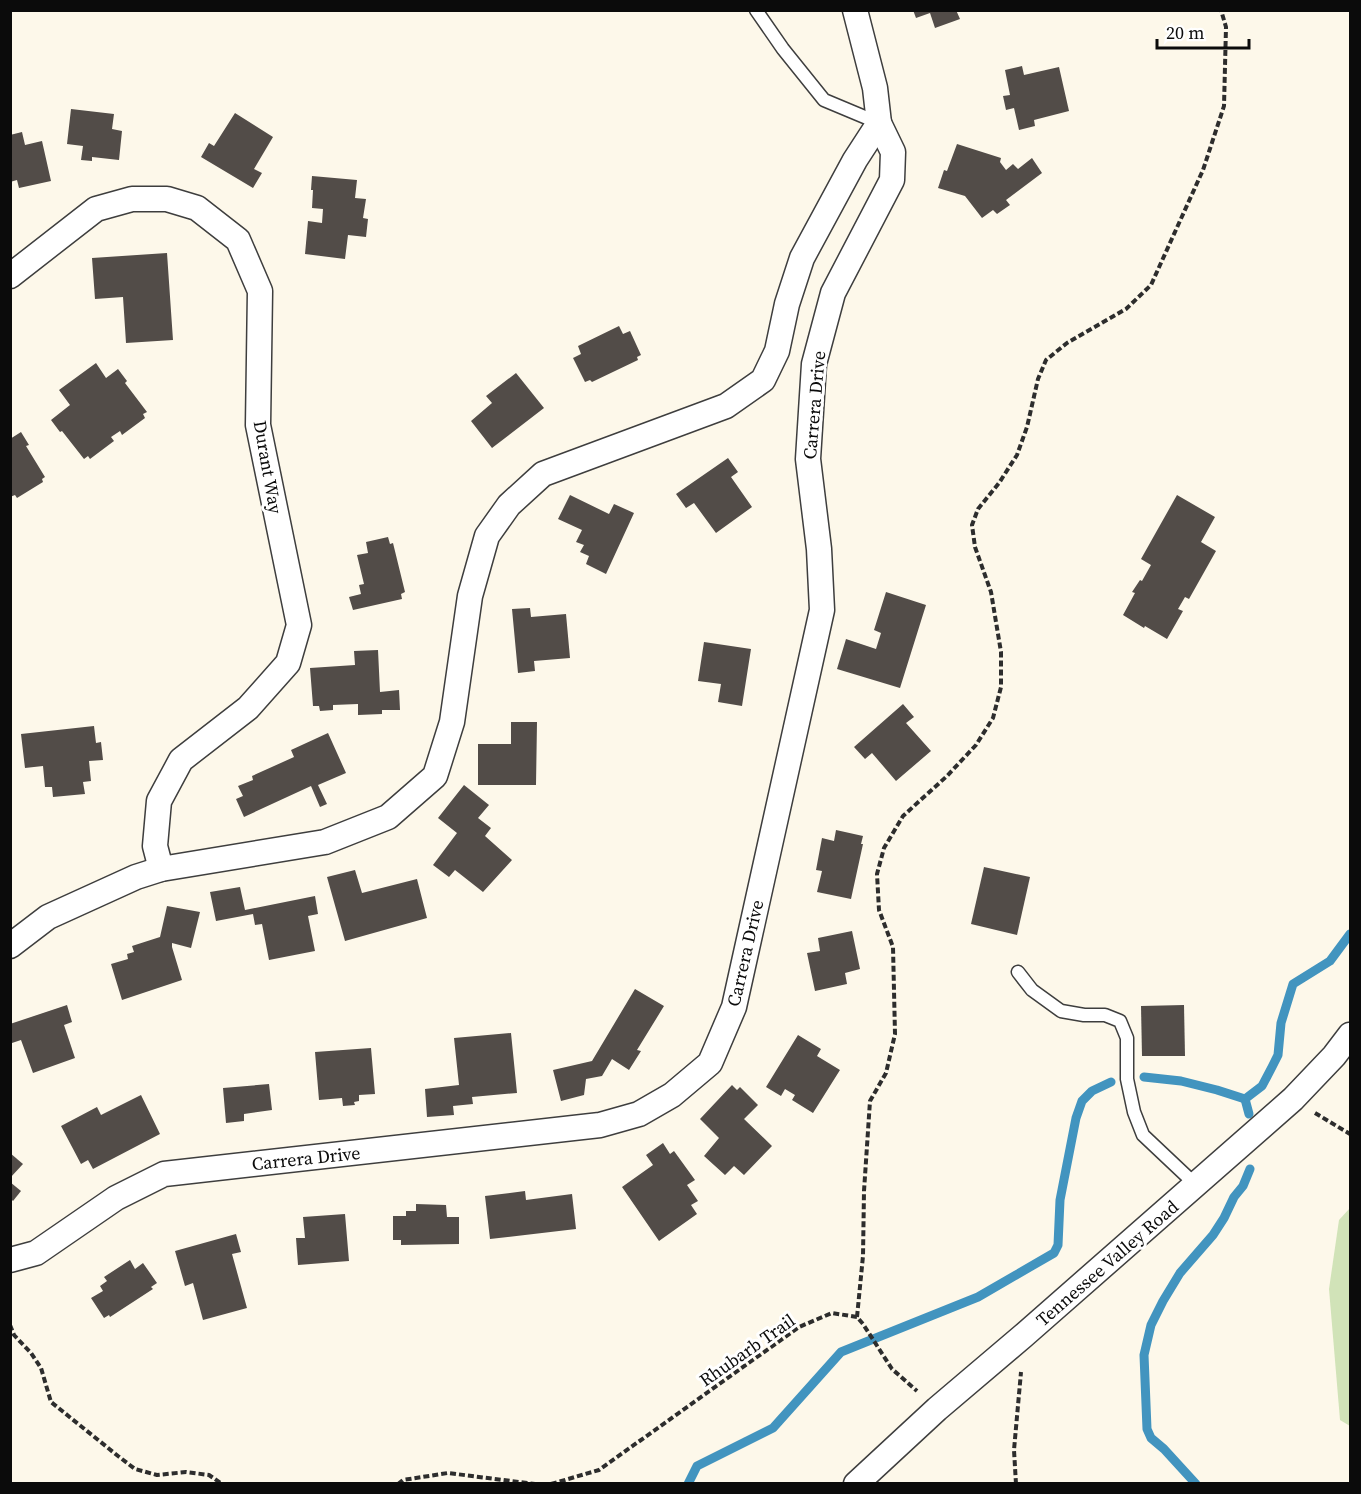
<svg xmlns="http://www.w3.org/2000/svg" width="1361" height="1494" font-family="'Source Serif 4',serif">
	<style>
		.green { fill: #d1e3b8 }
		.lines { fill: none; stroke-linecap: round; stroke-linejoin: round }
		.stream { stroke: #4294bf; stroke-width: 9 }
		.building { fill: #524c48 }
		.lane-casing { stroke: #3e3e3e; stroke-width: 15 }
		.street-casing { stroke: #3e3e3e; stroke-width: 27 }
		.path { stroke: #2d2d2d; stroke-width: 4; stroke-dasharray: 6 3; stroke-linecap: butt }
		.lane { stroke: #fff; stroke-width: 12 }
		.street { stroke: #fff; stroke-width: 24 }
		.labels { text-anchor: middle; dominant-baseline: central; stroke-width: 6; stroke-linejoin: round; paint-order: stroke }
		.street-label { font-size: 18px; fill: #0b0b0b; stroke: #fff }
	</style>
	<rect width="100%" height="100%" fill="#fdf8ea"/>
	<polygon class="green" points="1350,1208 1350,1426 1340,1420 1329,1289 1339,1220"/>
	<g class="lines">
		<g class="stream">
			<polyline points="1144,1077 1181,1081 1217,1090 1245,1099 1262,1086 1272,1067 1278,1055 1281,1023 1293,984 1330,961 1350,934"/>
			<polyline points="1245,1099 1249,1114"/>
			<polyline points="688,1484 697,1466 773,1428 841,1352 978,1297 1054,1253 1058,1245 1060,1200 1076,1118 1082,1101 1092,1091 1111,1082"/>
			<polyline points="1196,1484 1164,1449 1151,1438 1147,1429 1144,1355 1151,1325 1163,1301 1180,1273 1213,1235 1224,1218 1234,1197 1243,1186 1250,1169"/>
		</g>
	</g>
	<g class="building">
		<polygon points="913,10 956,10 960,19 935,28 930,13 916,18"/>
		<polygon points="1022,66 1024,75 1059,67 1069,111 1034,120 1035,126 1019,130 1014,108 1006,110 1003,96 1010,95 1005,70"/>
		<polygon points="71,109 114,114 112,129 122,131 119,160 92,157 92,161 81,160 83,146 67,144"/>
		<polygon points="235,113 273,137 254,169 262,173 253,188 201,157 209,143 214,146"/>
		<polygon points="22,132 25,145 42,141 51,181 19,188 17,180 10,182 10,135"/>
		<polygon points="957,144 1001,158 1000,162 1006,170 1013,164 1018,169 1032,158 1042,173 1006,200 1010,205 997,214 993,210 982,218 965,196 938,188 944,170 947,171"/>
		<polygon points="312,176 357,180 355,198 366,199 363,218 368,219 366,237 348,235 345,259 305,254 308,221 322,223 323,209 312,208 313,190 311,190"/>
		<polygon points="167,253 173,340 126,343 123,297 95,299 92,258"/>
		<polygon points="619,326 623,334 630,331 641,355 637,357 638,360 592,382 590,380 585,382 573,358 581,354 578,346"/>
		<polygon points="96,363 106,378 118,369 127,381 125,383 147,412 143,414 145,418 122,435 120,431 111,437 114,441 90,459 88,456 84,459 62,431 60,432 51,420 70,405 59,390"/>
		<polygon points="516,373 544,408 492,448 471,421 492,403 486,396"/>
		<polygon points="21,432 29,445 26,446 45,477 42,479 43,482 17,498 15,495 10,497 10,439"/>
		<polygon points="728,458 738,472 731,477 752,507 716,533 694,503 686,508 676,494"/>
		<polygon points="570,495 609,514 614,504 634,513 606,574 586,564 589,556 580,552 584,545 576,542 582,530 558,519"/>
		<polygon points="1177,495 1215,517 1201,542 1216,551 1189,599 1185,597 1178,609 1183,611 1167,639 1145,626 1144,628 1123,615 1135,593 1132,592 1140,580 1142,581 1151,565 1141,559"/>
		<polygon points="388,537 390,544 393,543 405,592 401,594 402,599 353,610 349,597 361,594 359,585 364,584 357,555 368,553 366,542"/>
		<polygon points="886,592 926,605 900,688 837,669 846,639 876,649 881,633 874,630"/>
		<polygon points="530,608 531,617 566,614 570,658 534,661 535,671 518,673 512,609"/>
		<polygon points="704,642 751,649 742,706 718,702 721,684 698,681"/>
		<polygon points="378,650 380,692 399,690 400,710 382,710 382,714 358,715 358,704 333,705 333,710 320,711 319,706 313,706 310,668 355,665 354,651"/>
		<polygon points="903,704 914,717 906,723 931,751 896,781 872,753 865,759 854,747"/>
		<polygon points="511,722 537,722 536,785 478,785 478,744 511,744"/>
		<polygon points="94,726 96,743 101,742 103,760 89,761 91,781 83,782 85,794 53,797 52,787 45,787 43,766 25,768 21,734"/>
		<polygon points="328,733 346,773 318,785 327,804 320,807 311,786 244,817 236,799 243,796 238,786 253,780 252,776 294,757 291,750"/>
		<polygon points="464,785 489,805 478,818 491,828 485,836 512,860 483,892 455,870 449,877 433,865 457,833 438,818"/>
		<polygon points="836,830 863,836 861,844 863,844 851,899 817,892 822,871 816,870 822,838 834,841"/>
		<polygon points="984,867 1030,877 1017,935 971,924"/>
		<polygon points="355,870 362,893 417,879 427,918 345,941 327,877"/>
		<polygon points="240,887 245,910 315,896 318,914 308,916 315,951 269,960 262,924 255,925 253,914 216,921 210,892"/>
		<polygon points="167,906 200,912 191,948 172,943 172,947 182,980 122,1000 111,964 128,959 127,954 134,952 132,946 160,937"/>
		<polygon points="852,931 860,969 845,973 847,984 815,991 807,953 820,951 818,938"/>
		<polygon points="635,989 664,1006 637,1050 641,1051 629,1070 612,1059 602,1076 586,1079 584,1095 561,1101 553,1070 592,1061"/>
		<polygon points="67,1005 72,1022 64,1025 75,1058 33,1073 21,1040 12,1043 10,1038 10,1024"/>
		<polygon points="1184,1005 1185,1056 1142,1056 1141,1006"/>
		<polygon points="511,1033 517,1093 472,1097 473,1104 453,1106 454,1115 427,1117 425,1089 459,1085 454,1038"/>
		<polygon points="798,1035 821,1049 817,1056 840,1070 813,1113 792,1100 795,1095 785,1089 781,1096 766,1087"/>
		<polygon points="371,1048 375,1094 359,1095 359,1101 354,1102 355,1105 343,1106 342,1098 319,1100 315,1052"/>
		<polygon points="269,1084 272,1110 244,1114 244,1121 226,1123 223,1088"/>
		<polygon points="732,1085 737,1090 740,1087 758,1105 744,1119 772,1146 744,1175 734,1166 725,1175 704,1156 719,1138 700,1119"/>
		<polygon points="141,1095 160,1134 93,1169 88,1160 81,1164 61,1126 97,1107 101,1115"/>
		<polygon points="663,1143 670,1154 674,1151 695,1180 687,1185 698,1201 691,1205 697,1214 659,1241 622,1187 653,1165 646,1155"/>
		<polygon points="10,1153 23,1164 10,1178"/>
		<polygon points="10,1182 21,1191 13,1201 10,1198"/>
		<polygon points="525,1191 526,1200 572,1194 576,1229 490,1239 485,1196"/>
		<polygon points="416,1204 446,1205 447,1217 459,1217 459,1244 401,1245 401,1240 393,1240 393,1216 406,1216 406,1211 416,1211"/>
		<polygon points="345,1214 349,1261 298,1265 296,1238 305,1238 303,1217"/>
		<polygon points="236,1234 241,1252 232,1254 247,1308 203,1320 193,1283 185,1286 175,1251"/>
		<polygon points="130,1260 135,1269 143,1263 157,1283 151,1287 153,1289 110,1317 109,1315 104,1318 91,1298 103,1291 100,1286 107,1281 104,1277"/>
	</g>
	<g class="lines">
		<defs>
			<g id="lane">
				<polyline points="756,10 783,49 824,100 879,123"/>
				<polyline points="1018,972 1032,990 1061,1011 1084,1015 1105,1015 1120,1021 1127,1038 1127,1079 1134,1112 1143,1135 1196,1185"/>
			</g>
			<g id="street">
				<polyline points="10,276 96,209 132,199 167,199 197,208 238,240 260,291 258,425 299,625 288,663 248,708 181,760 159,801 155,846 161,869"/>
				<polyline points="10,946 48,917 136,877 161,869 325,842 388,817 435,776 452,722 470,596 487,536 509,505 543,474 726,406 763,380 777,351 787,304 802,258 855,160 879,123 875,88 855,10"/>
				<polyline points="10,1260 36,1253 116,1198 164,1174 600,1125 639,1114 672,1095 710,1063 734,1007 822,610 819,549 808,459 814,364 833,293 892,180 893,152 879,123"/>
				<polyline points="856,1484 937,1409 1023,1336 1293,1099 1334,1056 1350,1035"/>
			</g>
		</defs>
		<use href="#lane" class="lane-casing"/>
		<use href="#street" class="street-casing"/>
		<g class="path">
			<polyline points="1315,1113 1350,1134"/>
			<polyline points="857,1317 863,1256 864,1191 870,1101 886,1073 895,1034 893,947 879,910 877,874 884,848 903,816 947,776 976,745 993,718 1001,687 1001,652 991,592 975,547 972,525 978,509 999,483 1017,455 1027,427 1038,379 1046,360 1067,343 1126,309 1151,285 1203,170 1224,106 1226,27 1221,10"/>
			<polyline points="10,1325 14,1335 31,1353 41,1368 51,1402 118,1456 135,1469 157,1475 186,1472 209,1475 222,1484"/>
			<polyline points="398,1484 403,1480 448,1473 535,1484"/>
			<polyline points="551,1484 599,1470 799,1327 832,1313 857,1317 863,1324 892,1369 917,1391"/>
			<polyline points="1016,1484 1014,1450 1021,1372"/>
		</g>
		<use href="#lane" class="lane"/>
		<use href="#street" class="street"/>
	</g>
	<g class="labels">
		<g class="street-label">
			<text transform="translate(814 405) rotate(-85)">Carrera Drive</text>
			<text transform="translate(268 467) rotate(80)">Durant Way</text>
			<text transform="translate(745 953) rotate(-77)">Carrera Drive</text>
			<text transform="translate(306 1158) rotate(-6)">Carrera Drive</text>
			<text transform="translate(1107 1263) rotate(-41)">Tennessee Valley Road</text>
			<text transform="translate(747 1350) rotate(-35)">Rhubarb Trail</text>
		</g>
	</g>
	<rect width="1361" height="1494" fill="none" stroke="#0b0b0b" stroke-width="24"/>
	<path d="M1157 39v9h92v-9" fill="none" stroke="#0b0b0b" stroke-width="3"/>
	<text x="1166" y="39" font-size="18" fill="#0b0b0b" stroke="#ffffff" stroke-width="4.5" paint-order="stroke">20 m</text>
</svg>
